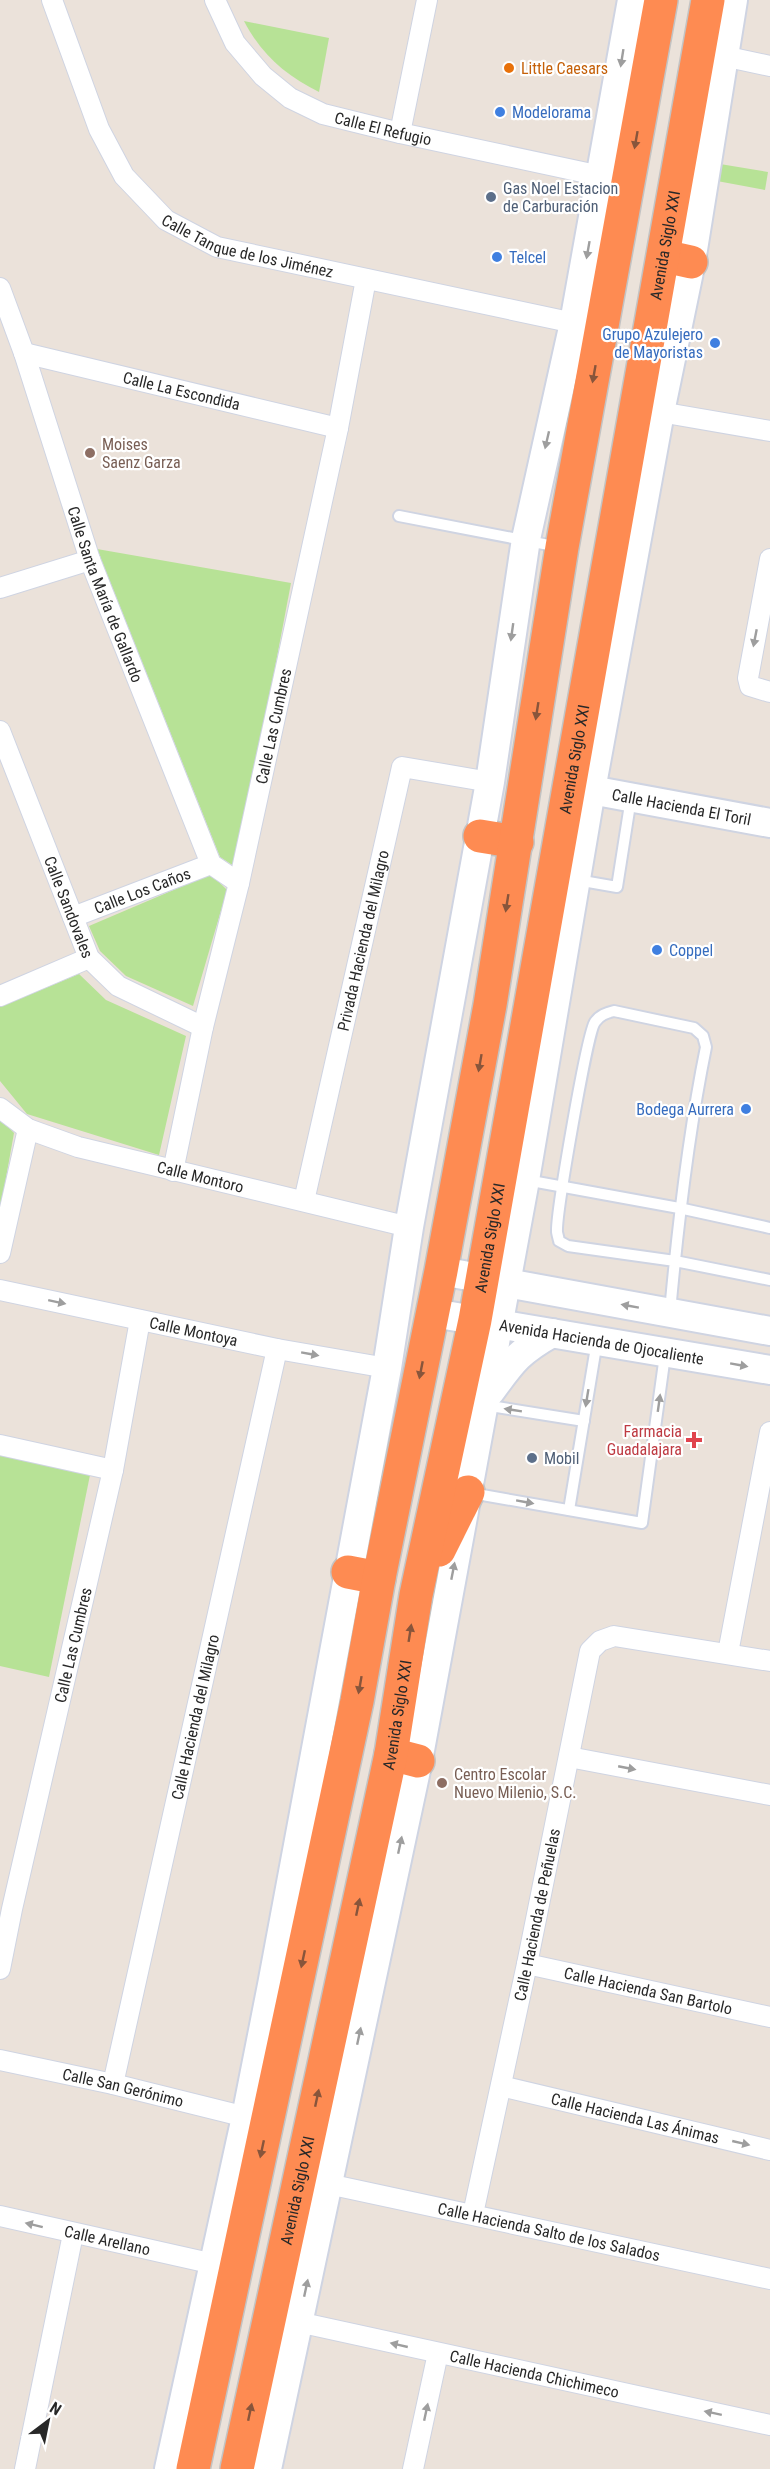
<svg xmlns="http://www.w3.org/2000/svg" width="770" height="2469" font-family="'Roboto Condensed',sans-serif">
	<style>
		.green { fill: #b7e296 }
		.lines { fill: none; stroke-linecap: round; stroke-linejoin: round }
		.lane-casing { stroke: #cfd4e2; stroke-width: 14 }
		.street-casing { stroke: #cfd4e2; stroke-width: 22 }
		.secondary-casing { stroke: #cfd4e2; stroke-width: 32 }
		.highway-casing { stroke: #c3c3c3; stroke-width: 36 }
		.lane { stroke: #fff; stroke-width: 10 }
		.street { stroke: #fff; stroke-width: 20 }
		.secondary { stroke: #fff; stroke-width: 28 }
		.highway { stroke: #fe8b52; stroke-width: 33 }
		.oneway { fill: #9e9e9e }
		.oneway2 { fill: #88553b }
		.food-dot { fill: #e8710a; stroke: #fff; stroke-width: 2 }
		.shop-dot { fill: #3f7fe0; stroke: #fff; stroke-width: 2 }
		.service-dot { fill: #5c6f8a; stroke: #fff; stroke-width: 2 }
		.education-dot { fill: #8d6e63; stroke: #fff; stroke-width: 2 }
		.health-dot { fill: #e0444e; stroke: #fff; stroke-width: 2 }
		.labels { text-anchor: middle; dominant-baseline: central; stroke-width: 4.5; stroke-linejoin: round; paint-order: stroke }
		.food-label { font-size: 16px; fill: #c56008; stroke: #fff; text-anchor: start }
		.shop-label { font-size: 16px; fill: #366cbe; stroke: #fff; text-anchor: start }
		.street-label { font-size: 16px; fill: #282828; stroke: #fff }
		.service-label { font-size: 16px; fill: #4e5e75; stroke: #fff; text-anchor: start }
		.education-label { font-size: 16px; fill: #785e54; stroke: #fff; text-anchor: start }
		.health-label { font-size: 16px; fill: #be3a42; stroke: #fff; text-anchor: end }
	</style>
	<rect width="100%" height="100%" fill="#ebe2da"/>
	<g class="green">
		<path d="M244,21L329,38L319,92C286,76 261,54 244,21Z"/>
		<polygon points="720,164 768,172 765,190 717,181"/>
		<polygon points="97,549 291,583 237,868 220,857"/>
		<polygon points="211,874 227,890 193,1006 126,976 100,951 89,926"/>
		<polygon points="79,974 106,1000 186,1036 159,1155 27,1114 0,1081 0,1007"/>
		<polygon points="0,1118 14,1133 0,1211"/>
		<polygon points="0,1455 90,1475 49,1677 0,1666"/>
	</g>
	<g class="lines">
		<defs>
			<g id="lane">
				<polyline points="399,516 559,547"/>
				<polyline points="577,880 617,887 631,798"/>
				<polyline points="526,1180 679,1208 770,1228"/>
				<path d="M670,1312C678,1223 688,1135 706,1047L703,1036L694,1028L614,1011C606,1013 600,1015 595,1022C587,1033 556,1214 557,1232C557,1233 559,1240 559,1241L568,1246L675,1261L770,1280"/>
				<polyline points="484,1405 584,1421"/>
				<polyline points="471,1493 642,1523 665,1355"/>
				<polyline points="569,1510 597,1341"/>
			</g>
			<g id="street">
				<path id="s1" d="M52,0L99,129L124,176L166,220L217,247L574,323"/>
				<path id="s2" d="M215,0L235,43L263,76L290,98L323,114L400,133L601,176"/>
				<polyline points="714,54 770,66"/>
				<polyline points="400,133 427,0"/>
				<path id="s3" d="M0,288L24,353L90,560L211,864L239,883"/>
				<path id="s4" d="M24,353L338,428"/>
				<polyline points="660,412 770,431"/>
				<polyline points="770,559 748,678 750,686 770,692"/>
				<polyline points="0,588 90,560"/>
				<path id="s5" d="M0,731L89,958L118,986L203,1027"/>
				<path id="s6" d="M73,917L211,864"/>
				<polyline points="0,996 89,958"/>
				<path id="s7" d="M0,1108L28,1129L78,1147L409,1227"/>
				<path id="s8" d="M173,1171L203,1027L239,883L338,428L366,279"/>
				<path id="s9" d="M304,1201L402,767L490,782"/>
				<polyline points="0,1253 28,1129"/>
				<path id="s10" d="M0,1290L277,1349L387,1368"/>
				<polyline points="0,1445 113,1470"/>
				<polyline points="728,1653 770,1432"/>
				<polyline points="569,1757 770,1795"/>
				<path id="s11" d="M527,1964L770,2017"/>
				<path id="s12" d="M0,1969L12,1909L113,1470L140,1320"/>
				<path id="s13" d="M0,2060L113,2084L246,2117"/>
				<path id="s14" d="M113,2084L277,1349"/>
				<path id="s15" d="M501,2086L770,2150"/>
				<path id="s16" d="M328,2184L770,2279"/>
				<path id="s17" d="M473,2214L527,1964L590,1651L600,1641L614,1636L770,1661"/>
				<path id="s18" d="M0,2216L214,2264"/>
				<path id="s19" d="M298,2322L770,2425"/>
				<polyline points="25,2469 73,2234"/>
				<polyline points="413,2469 438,2353"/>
			</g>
			<g id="secondary">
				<path id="s20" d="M591,790L770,823"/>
				<polyline points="441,1271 770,1331"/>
				<path id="s21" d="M433,1313L770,1370"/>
				<path d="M490,1392C512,1362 518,1352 552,1333"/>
				<polyline points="169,2469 246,2117 272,1985 387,1368 409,1227 490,782 526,539 574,323 632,0"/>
				<polyline points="267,2469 418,1761 525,1180 591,790 660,412 691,262 733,0"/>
			</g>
			<g id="highway">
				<polyline points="664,256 691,262"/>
				<polyline points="480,836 517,842"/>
				<polyline points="439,1550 468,1492"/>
				<polyline points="348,1572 379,1578"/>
				<polyline points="391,1754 418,1761"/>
				<polyline points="193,2469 357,1701 379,1578 441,1271 490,1005 562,547 661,0"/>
				<path id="s22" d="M237,2469L391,1754L416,1595L475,1320L708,0"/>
			</g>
		</defs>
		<use href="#lane" class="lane-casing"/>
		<use href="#street" class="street-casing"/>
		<use href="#secondary" class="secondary-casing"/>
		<use href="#highway" class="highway-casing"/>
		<use href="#lane" class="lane"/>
		<use href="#street" class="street"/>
		<use href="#secondary" class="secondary"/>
		<use href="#highway" class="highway"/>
	</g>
	<defs><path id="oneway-solid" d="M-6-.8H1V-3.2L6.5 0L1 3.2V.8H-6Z" transform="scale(1.5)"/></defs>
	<g class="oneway">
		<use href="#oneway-solid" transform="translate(622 58) rotate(99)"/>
		<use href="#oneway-solid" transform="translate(588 250) rotate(100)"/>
		<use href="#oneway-solid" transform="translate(547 440) rotate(103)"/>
		<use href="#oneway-solid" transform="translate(512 632) rotate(98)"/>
		<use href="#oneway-solid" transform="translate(755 638) rotate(101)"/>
		<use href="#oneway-solid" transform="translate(57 1302) rotate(12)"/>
		<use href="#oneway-solid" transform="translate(630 1306) rotate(-170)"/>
		<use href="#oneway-solid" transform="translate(310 1354) rotate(10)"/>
		<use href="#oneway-solid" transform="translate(739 1365) rotate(10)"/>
		<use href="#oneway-solid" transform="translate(587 1398) rotate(99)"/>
		<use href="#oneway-solid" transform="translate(659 1403) rotate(-82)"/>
		<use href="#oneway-solid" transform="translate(513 1410) rotate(-171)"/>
		<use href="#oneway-solid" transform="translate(525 1502) rotate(10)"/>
		<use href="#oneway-solid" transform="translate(453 1571) rotate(-79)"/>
		<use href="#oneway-solid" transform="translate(627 1768) rotate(11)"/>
		<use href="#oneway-solid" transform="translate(400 1845) rotate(-78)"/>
		<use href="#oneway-solid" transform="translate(359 2036) rotate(-78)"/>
		<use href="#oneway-solid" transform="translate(741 2143) rotate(13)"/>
		<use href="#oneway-solid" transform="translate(34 2225) rotate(-166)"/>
		<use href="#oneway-solid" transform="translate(306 2288) rotate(-78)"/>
		<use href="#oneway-solid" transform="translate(399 2345) rotate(-167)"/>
		<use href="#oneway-solid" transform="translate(426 2412) rotate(-78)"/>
		<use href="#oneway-solid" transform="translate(713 2413) rotate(-168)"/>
	</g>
	<g class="oneway2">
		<use href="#oneway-solid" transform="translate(636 140) rotate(100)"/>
		<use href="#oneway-solid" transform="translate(594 374) rotate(100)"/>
		<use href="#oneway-solid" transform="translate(537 711) rotate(99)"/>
		<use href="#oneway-solid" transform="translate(507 903) rotate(99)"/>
		<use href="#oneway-solid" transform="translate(480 1063) rotate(100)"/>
		<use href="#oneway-solid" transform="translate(421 1370) rotate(101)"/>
		<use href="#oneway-solid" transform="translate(410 1633) rotate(-81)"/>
		<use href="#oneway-solid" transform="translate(360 1685) rotate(100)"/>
		<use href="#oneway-solid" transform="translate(358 1907) rotate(-78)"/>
		<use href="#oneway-solid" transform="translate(303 1959) rotate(102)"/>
		<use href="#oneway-solid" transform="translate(317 2098) rotate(-78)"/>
		<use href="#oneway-solid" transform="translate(262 2149) rotate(102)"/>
		<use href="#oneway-solid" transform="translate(250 2412) rotate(-78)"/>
	</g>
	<circle class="food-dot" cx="509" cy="68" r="6"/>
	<g class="shop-dot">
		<circle cx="500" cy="112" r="6"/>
		<circle cx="497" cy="257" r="6"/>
		<circle cx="715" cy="343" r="6"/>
		<circle cx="657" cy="950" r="6"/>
		<circle cx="746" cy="1109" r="6"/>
	</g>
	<g class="service-dot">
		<circle cx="491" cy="197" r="6"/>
		<circle cx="532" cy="1458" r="6"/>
	</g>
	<g class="education-dot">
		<circle cx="90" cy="453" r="6"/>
		<circle cx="442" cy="1783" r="6"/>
	</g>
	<path class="health-dot" d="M691 1431h6v6h6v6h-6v6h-6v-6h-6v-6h6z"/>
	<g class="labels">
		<g class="food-label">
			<text x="521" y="68">Little Caesars</text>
		</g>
		<g class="shop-label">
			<text x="512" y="112">Modelorama</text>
			<text x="509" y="257">Telcel</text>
			<text x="703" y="334" text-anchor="end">Grupo Azulejero<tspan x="703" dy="18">de Mayoristas</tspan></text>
			<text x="669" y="950">Coppel</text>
			<text x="734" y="1109" text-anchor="end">Bodega Aurrera</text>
		</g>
		<g class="street-label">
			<text stroke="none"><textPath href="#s2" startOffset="224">Calle El Refugio</textPath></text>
			<text stroke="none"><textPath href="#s1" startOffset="338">Calle Tanque de los Jiménez</textPath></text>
			<text stroke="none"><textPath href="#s22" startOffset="2265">Avenida Siglo XXI</textPath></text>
			<text stroke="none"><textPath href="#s4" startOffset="162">Calle La Escondida</textPath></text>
			<text stroke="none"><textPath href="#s3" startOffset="324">Calle Santa María de Gallardo</textPath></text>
			<text stroke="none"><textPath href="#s8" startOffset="456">Calle Las Cumbres</textPath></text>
			<text stroke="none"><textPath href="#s22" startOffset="1743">Avenida Siglo XXI</textPath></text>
			<text stroke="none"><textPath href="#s20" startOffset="92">Calle Hacienda El Toril</textPath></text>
			<text stroke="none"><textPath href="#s6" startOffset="74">Calle Los Caños</textPath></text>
			<text stroke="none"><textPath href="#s5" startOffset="189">Calle Sandovales</textPath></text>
			<text stroke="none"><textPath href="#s9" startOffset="267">Privada Hacienda del Milagro</textPath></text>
			<text stroke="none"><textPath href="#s7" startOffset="214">Calle Montoro</textPath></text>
			<text stroke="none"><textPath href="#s22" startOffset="1257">Avenida Siglo XXI</textPath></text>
			<text stroke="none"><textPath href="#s10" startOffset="198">Calle Montoya</textPath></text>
			<text stroke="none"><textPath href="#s21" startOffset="171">Avenida Hacienda de Ojocaliente</textPath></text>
			<text stroke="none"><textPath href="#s12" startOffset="332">Calle Las Cumbres</textPath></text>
			<text stroke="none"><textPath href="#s22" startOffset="771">Avenida Siglo XXI</textPath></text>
			<text stroke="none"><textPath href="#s14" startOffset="376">Calle Hacienda del Milagro</textPath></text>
			<text stroke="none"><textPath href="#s17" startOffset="306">Calle Hacienda de Peñuelas</textPath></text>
			<text stroke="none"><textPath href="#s11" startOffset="124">Calle Hacienda San Bartolo</textPath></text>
			<text stroke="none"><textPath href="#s13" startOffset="126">Calle San Gerónimo</textPath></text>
			<text stroke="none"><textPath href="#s15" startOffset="138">Calle Hacienda Las Ánimas</textPath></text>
			<text stroke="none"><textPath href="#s22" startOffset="285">Avenida Siglo XXI</textPath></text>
			<text stroke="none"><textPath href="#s16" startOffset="226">Calle Hacienda Salto de los Salados</textPath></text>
			<text stroke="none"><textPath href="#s18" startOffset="110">Calle Arellano</textPath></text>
			<text stroke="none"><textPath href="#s19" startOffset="242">Calle Hacienda Chichimeco</textPath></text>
		</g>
		<g class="service-label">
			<text x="503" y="188">Gas Noel Estacion<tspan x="503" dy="18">de Carburación</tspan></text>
			<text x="544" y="1458">Mobil</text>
		</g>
		<g class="education-label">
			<text x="102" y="444">Moises<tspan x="102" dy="18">Saenz Garza</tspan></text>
			<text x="454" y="1774">Centro Escolar<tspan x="454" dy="18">Nuevo Milenio, S.C.</tspan></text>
		</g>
		<g class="health-label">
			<text x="682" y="1431">Farmacia<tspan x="682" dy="18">Guadalajara</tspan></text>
		</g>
	</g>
	<g transform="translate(48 2421) rotate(32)" stroke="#ffffff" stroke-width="4.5" paint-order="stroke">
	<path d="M0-4.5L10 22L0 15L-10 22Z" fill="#282828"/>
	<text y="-9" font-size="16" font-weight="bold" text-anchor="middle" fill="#282828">N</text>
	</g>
</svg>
